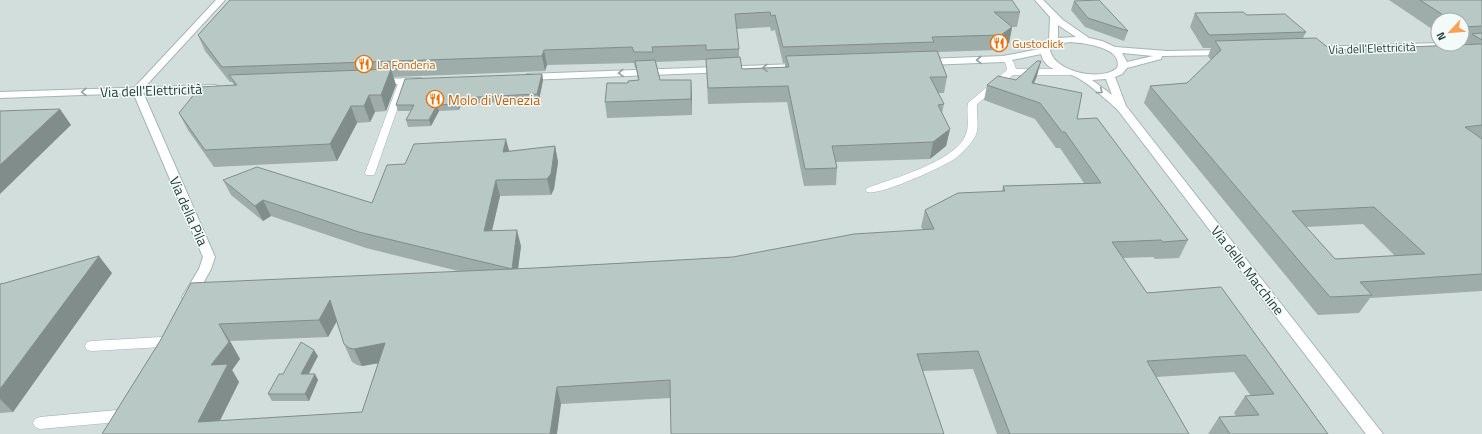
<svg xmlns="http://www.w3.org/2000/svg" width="1482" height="434" font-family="'Titillium Web',sans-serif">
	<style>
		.built { fill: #d1dedb; fill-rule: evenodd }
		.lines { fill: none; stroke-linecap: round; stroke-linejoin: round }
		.service-casing { stroke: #a5b6b4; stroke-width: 1 }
		.minor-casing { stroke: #a5b6b4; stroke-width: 2 }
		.tertiary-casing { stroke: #a5b6b4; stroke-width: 2 }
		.service { fill: #fff; fill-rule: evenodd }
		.minor { fill: #fff; fill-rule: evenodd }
		.tertiary { fill: #fff; fill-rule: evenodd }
		.wall { fill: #9eada9; fill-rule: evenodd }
		.shaded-wall { fill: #818d8a }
		.building { fill: #b8c9c5; stroke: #818d8a; fill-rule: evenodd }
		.oneway { stroke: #90a09e }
		.labels { text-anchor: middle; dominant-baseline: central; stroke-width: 3; stroke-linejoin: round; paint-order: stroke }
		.far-food-label { font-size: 12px; fill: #c56008; stroke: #f4faf8; text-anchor: start }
		.far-street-label { font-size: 12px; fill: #22403e; stroke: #f4faf8 }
		.street-label { font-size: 14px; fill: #22403e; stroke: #f4faf8 }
		.food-label { font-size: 14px; fill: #c56008; stroke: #f4faf8; text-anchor: start }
	</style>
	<rect width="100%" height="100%" fill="#e3eeeb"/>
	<path class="built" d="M0,0H1482V434H0ZM1438,20H1462V44H1438Z"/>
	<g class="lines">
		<defs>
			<g id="service">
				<path d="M1006,56L1013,61L1016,69H1069L1073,72L1069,75H1013L977,104C976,115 980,127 975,137C970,145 963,152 956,158C943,167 880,196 867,192L866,190L867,188C892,179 957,161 966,134C970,124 966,113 968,103L1007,70L1006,64L1002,59Z"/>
				<polygon points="403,78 407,81 375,173 374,175 366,175 365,173 399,81"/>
				<polygon points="162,337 167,338 168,342 167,346 162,347 92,351 87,350 85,346 87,342 92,341"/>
				<polygon points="118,410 123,412 125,416 123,420 118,422 40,429 35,427 33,423 35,419 40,417"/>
			</g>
			<polygon id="minor" points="216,0 225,0 142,90 215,257 211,269 194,300 189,302 184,300 182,297 199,269 203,257 132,90"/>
			<g id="tertiary">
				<path d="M1035,0H1043L1063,20L1089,38L1102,41L1115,47L1167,51L1228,50L1230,52L1228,54L1225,55L1162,56L1161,59L1127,68L1122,74L1115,77L1126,106L1383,434H1366L1117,109C1105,99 1092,86 1078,78C1066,71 1045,72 1041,54L1003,62L927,65L922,62L927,59L1003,56L1040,49L1049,41L1050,17ZM1058,25L1076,37L1058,38ZM1070,42C1083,43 1124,47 1117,68C1101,82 1054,72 1050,50L1057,44ZM1122,53L1153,56L1127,62ZM1106,79L1112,95L1092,80Z"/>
				<polygon points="1482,41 1482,47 1313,53 1308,50 1313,47 1438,43 1462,44 1462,42"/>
				<polygon points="796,64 801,67 799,69 527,80 522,77 527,74"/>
				<polygon points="421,78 426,81 424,83 379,85 374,82 379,79"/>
				<polygon points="215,85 218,86 220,88 218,90 0,98 0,92"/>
			</g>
		</defs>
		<use href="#service" class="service-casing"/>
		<use href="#minor" class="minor-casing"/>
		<use href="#tertiary" class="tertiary-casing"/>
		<use href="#service" class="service"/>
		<use href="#minor" class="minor"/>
		<use href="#tertiary" class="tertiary"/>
	</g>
	<g class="wall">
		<path d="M230,0L1020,12L1017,27H1012L1009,43L997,50L938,52L947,77L944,93H938L944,104L942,113L950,129L946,146L930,159L836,162L837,168L836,185L804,186L787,102L708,104L706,60L656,62L660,80H691L692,115L607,118L605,102L628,83L638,80L636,68H635L634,63L547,65L545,71L393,77L396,85L386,111L375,112L370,122L357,123L337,161L214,167L188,130L179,113L234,85L232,82H230L205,51L198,35ZM770,27L771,31L775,30L783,63H785V67L742,69L739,58V49L737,29Z"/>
		<path d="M1389,0H1482V291L1370,298L1359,313L1318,315L1144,103L1150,86L1187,83L1211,60L1208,56L1211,48H1203L1190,27L1195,13L1247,15L1306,32L1303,38L1331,50L1465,45L1467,41L1462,42V20H1438V33ZM1363,224L1395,256L1335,259L1306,227Z"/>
		<polygon points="1074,1 1128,31 1124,41 1085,27 1071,10"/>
		<polygon points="542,74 543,80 539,100 461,104 459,110 439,111 431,126 408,127 406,120 411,111 398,111 396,105"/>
		<path d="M1037,76L1034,83L1077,119L1188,240L1179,258L1155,259L1153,257L1123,258L1147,293L1221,287L1328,434H1208L1219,417L1236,416L1234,413L1245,396H1251L1234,372L1156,377L1189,434H997L973,369L923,371L670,398L561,404L102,434L160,341L191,283L462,272L366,248L271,216L263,221L231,195L223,180L372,203L405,164L509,151L555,146L558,162L554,189L551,195L500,196L492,231L521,246L518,269L733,257L923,230L921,227L925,210L1002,191L1003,186L1084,183L1060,148H1056L1035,119L984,100L987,85ZM337,321L344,344L352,362L357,365L362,366L378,363L362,412L220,421L239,382L232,370L240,359L230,341L328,337Z"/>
		<polygon points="112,273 13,412 0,413 0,284"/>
		<polygon points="318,356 309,374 315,374 318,380 309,401 272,401 268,394 283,374"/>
	</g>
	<g class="shaded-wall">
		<polygon points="1012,27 1009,43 997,50 1001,35"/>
		<polygon points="544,50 547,65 545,71 542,56"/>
		<polygon points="1041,61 1037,76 1027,99 1032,83"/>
		<polygon points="391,69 396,85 386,111 381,95"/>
		<polygon points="542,74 543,80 539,100 537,94"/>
		<polygon points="691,80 692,96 692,115 691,99"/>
		<polygon points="369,95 375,112 370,122 364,106"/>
		<polygon points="459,98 461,104 459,110 457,104"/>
		<polygon points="437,105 439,111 431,126 429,120"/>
		<polygon points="351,106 357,123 337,161 330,144"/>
		<polygon points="60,109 71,125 0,194 0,165"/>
		<polygon points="950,129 946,146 930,159 933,142"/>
		<polygon points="506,139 510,154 503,152"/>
		<polygon points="555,146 558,162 554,189 551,195 547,179"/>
		<polygon points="496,180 500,196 488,247 484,231"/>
		<polygon points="263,200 271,216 263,221 255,206"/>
		<polygon points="517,230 521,246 516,285 512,269"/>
		<polygon points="99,256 112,273 13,412 0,399 0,389"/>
		<polygon points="330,300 339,317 328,337 319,320"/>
		<polygon points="219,324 230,341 240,359 232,370 239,382 213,434 198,422 211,365"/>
		<polygon points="385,343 392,361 362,366 354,349"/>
		<polygon points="314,350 318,356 305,380 301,374"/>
		<polygon points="315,374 318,380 309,401 305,394"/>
		<polygon points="557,387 561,404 557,434 550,434"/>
	</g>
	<g class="building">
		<polygon points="230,0 1012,0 1020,12 994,12 1012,27 1001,35 932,37 934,42 783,47 775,15 771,16 770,12 735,14 739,49 706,50 706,45 652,47 653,52 634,52 632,47 544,50 542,56 222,67 198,35"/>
		<polygon points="1099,0 1128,31 1088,18 1074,1"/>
		<polygon points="1420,0 1482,0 1482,26 1462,27 1462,20 1451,20"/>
		<polygon points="1243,12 1247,15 1285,14 1306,32 1209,35 1195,13"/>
		<polygon points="1482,33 1482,40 1472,34"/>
		<path d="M1316,38L1331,50L1482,44V125L1465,127L1482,139V274L1360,282L1372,295L1330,297L1150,86L1187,83L1221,50L1215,41ZM1374,207L1425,254L1335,259L1292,211Z"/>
		<polygon points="937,51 947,77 930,77 944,104 938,105 950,129 933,142 832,146 837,168 805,169 788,86 708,88 706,59 740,57 742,69 789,67 786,56"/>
		<polygon points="655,60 660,80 691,80 691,99 605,102 607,83 628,83 628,81 639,80 635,61"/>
		<path d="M1037,61H1041L1032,83L1082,93L1077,119L1097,118L1188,240L1163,242L1161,240L1112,242L1147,293L1221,287L1328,434H1230L1219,417L1259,415L1245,396L1274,394L1245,355L1147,361L1189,434H1010L978,351L917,354L944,434H671L670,380L557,387L550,434H102L160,341L191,283L535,268L733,257L854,234L934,229L925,210L958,193L1005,191L1003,186L1101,183L1065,132H1062L1040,103L987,85L998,76L1016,80ZM330,300L344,344L349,348L354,349L385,343L362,412L198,422L228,364L211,365L229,342L219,324L319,320Z"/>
		<polygon points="391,69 381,95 369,95 364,106 351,106 330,144 205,150 179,113 200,87 237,85 229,75"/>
		<polygon points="542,74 537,94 459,98 457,104 437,105 429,120 406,120 414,105 396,105 405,79"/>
		<polygon points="60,109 0,165 0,111"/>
		<polygon points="506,139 503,152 555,146 551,174 547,179 496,180 484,231 517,230 512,269 359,232 263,200 255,206 223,180 257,167 372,203 387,165 405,164 414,144"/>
		<polygon points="99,256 0,389 0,284 5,283"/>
		<polygon points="301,342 314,350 301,374 315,374 305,394 268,394 279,374 283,374"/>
	</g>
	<defs><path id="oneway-chevron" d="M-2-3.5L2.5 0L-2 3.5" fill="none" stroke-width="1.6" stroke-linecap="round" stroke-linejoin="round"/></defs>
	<g class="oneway">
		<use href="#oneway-chevron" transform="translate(979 60) rotate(178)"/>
		<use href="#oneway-chevron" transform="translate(765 68) rotate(178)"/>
		<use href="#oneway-chevron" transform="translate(621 73) rotate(178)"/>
		<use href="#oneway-chevron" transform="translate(1100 91) rotate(37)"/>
		<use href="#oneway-chevron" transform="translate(84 92) rotate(178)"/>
	</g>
	<defs>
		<symbol id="restaurant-ring" viewBox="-11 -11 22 22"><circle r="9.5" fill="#f4faf8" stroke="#e8710a" stroke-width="1.5"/><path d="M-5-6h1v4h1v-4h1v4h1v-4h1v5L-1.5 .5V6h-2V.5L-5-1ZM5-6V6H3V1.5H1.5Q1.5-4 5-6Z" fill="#e8710a"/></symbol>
	</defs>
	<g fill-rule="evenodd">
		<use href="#restaurant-ring" x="989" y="33" width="20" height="20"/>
		<use href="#restaurant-ring" x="354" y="54" width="20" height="20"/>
		<use href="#restaurant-ring" x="425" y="89" width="20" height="20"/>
	</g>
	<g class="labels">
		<g class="far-food-label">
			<text x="1012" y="43">Gustoclick</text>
			<text x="377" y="64">La Fonderia</text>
		</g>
		<g class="far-street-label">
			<text transform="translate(1372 48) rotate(-2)">Via dell'Elettricità</text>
		</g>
		<g class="street-label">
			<text transform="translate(151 90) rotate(-2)">Via dell'Elettricità</text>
			<text transform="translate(189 211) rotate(66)">Via della Pila</text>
			<text transform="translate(1248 270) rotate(52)">Via delle Macchine</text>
		</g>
		<g class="food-label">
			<text x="448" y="99">Molo di Venezia</text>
		</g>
	</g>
	<g transform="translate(1450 32) rotate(244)"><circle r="19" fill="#f4faf8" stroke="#a0b0ae"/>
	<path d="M0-3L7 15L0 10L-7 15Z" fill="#f8a156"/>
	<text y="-6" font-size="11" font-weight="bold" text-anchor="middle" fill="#22403e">N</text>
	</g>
</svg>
